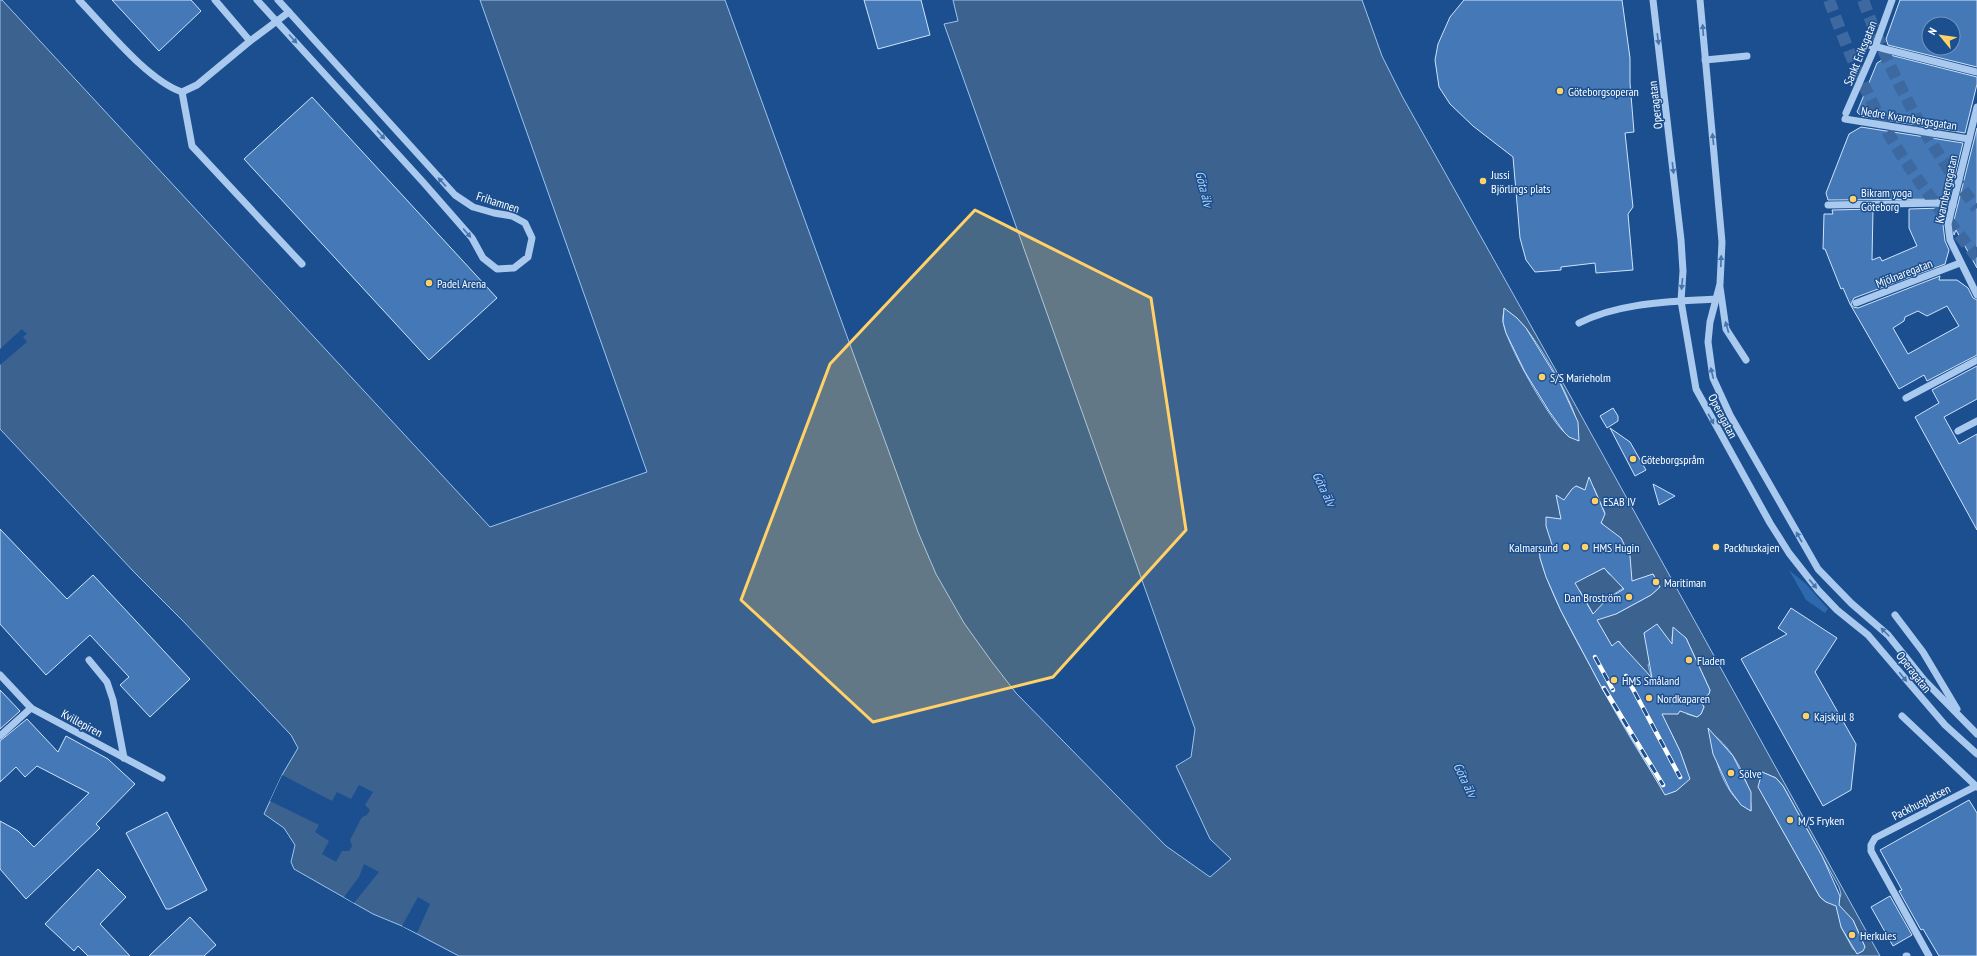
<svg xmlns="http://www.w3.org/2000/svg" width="1977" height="956" font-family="'PT Sans Narrow',sans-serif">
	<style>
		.green { fill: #2e69ad }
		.water { fill: #3c6290; stroke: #9cc4f0; fill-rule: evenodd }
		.pier { fill: #1b4f8f }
		.building { fill: #4478b7; stroke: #cfe3fa; fill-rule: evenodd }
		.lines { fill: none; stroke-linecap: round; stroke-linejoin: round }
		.highway-tunnel { stroke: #3d69a0; stroke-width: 12; stroke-dasharray: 12 6; stroke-linecap: butt }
		.minor { stroke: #a9c9ee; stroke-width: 7 }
		.rail-casing { stroke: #fff; stroke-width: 4.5 }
		.rail { stroke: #1b4f8f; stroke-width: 3; stroke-dasharray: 9; stroke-linecap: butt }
		.oneway { fill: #4674ac }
		.marked { fill: #ffd166; fill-opacity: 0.2; stroke: #ffd166; stroke-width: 3; stroke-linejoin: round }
		.poi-dot { fill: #ffd166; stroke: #1b4f8f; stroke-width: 1.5 }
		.labels { text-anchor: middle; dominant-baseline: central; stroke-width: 3; stroke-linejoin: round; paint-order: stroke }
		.street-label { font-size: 12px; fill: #fff; stroke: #1b4f8f }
		.poi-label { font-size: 12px; fill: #fff; stroke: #1b4f8f; text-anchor: start }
		.water-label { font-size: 13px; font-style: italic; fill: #b5d3f5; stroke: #1b4f8f }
	</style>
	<rect width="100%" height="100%" fill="#1b4f8f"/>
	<polygon class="green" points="1789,570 1806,584 1828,609 1825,613 1806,600"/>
	<path class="water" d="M0,0H2L490,527L647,472L480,0H725L918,532L936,574L964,623L992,662L1016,693L1166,846L1210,877L1231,859L1210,839L1176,766L1191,757L1195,729L944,24L958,21L953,0H1362L1382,56L1402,96L1572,399L1880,956H459L402,926L373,914L294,869L291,862L295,845L284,828L264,814L282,775L298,748L291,735L183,621L134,572L0,429ZM1504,309C1512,314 1519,320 1525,327C1539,344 1587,420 1577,439C1573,437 1567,435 1564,432C1549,419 1504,340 1503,321C1502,318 1504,313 1504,309ZM1587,484L1594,488L1605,513L1602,517L1586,493ZM1576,486L1583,489L1625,565L1616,577L1612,576L1608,573L1568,499V494ZM1558,497L1604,568L1592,574L1560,514ZM1540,558L1580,591L1642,699L1685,783L1676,791L1666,794C1637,751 1611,706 1587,660C1569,627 1551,595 1540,558ZM1653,574L1660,587L1651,595L1616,614L1602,605C1613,592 1636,580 1653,574ZM1651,629L1680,666L1704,707L1701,714L1697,717L1687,714L1685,711L1645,637L1644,633ZM1673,630L1686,638L1710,690L1709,694L1705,697L1674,648L1672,639ZM1619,641C1636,664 1649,689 1662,715C1671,733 1681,750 1686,769L1618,642ZM1650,662L1680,707L1678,714C1666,714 1650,676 1648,665ZM1711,733C1734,749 1752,783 1751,811C1725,797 1714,760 1711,733ZM1762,772L1776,778L1783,786L1839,887L1841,894L1837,904L1826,902L1820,897L1764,797L1761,787ZM1853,920L1865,947L1859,953L1853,949L1841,927Z"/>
	<g class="pier">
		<polygon points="22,329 27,334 23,337 27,342 0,365 0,349"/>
		<polygon points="282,775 332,801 337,792 351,799 359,785 373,792 365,805 370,810 367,815 362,817 350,840 352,846 349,851 342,851 336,862 322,854 329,841 315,832 319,825 270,801"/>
		<polygon points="364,864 379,872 354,903 344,897 359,877"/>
		<polygon points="418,897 430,904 417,933 402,926"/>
	</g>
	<g class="building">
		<polygon points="112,0 191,0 201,11 159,51"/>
		<polygon points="864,0 921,0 930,35 878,49"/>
		<polygon points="1464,0 1622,0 1630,58 1630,83 1634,132 1625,133 1633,207 1628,214 1633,270 1596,273 1595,263 1561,267 1561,270 1535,272 1526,260 1520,238 1513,157 1473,126 1450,104 1439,87 1435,60 1438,44 1450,17"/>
		<path d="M1900,0H1977V67L1888,45L1886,39ZM1929,24H1953V48H1929Z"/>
		<polygon points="1890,55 1977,77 1977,84 1965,133 1861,116 1857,112 1877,63"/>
		<polygon points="312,97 497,298 429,360 244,159"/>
		<polygon points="1861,127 1963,143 1949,199 1828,200 1826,193 1849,134"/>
		<polygon points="1977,128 1977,268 1956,230 1954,235 1953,224"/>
		<path d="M1943,208L1947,209L1943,225L1945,241L1949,250L1945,264L1854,298L1851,304L1853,307L1858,308L1940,276L1939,280H1957L1968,288L1973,298L1977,300V355L1927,381L1924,375L1899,389L1850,304L1843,288L1841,289L1825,249H1823L1824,214H1833L1832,210L1873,209L1872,260L1880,257L1882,261L1917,246L1909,228V209ZM1947,306L1959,326L1908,354L1893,328L1904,321L1905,317L1918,311L1927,316Z"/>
		<polygon points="1504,308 1517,318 1526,328 1560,383 1578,422 1579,441 1569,437 1564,432 1549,411 1525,372 1506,333 1503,322"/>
		<polygon points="1977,366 1977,399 1944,417 1959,444 1977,434 1977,530 1915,417 1939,403 1932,390"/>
		<polygon points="1613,408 1618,416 1618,421 1607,428 1600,416"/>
		<polygon points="1610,428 1630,442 1646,470 1635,476"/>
		<path d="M1589,477L1605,514L1601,523L1621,538L1630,556L1632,581L1653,574L1660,587L1651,595L1616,614L1597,620L1612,646L1618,641L1652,678L1644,633L1657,624L1672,644L1673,627L1686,638L1710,690L1709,694L1700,701L1704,707L1701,714L1697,717L1680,711L1678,714H1662L1680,751L1690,779L1676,791L1665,795L1603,690L1561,611L1546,577L1540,558L1539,547L1553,548L1546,526V517L1561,519L1556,495L1564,500L1572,489L1576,486L1585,490ZM1604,568L1624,589L1607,599L1593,614L1575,583Z"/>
		<polygon points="1653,484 1675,496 1659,505"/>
		<polygon points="0,529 67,599 93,575 190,679 150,717 120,685 129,677 90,635 46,675 0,624"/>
		<polygon points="1791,608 1837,638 1815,672 1856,744 1851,790 1823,806 1741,659 1787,634 1778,628"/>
		<polygon points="0,690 20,711 0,729"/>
		<polygon points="27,719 58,752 66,736 108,759 135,784 96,824 100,828 26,899 0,869 0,821 18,831 34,847 89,793 37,766 25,777 16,767 0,782 0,741"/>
		<polygon points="1708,728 1733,756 1751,792 1751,811 1741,805 1730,790 1713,754"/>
		<polygon points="1762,772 1776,778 1783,786 1822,856 1840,896 1839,905 1853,920 1865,947 1863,951 1857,954 1841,927 1836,906 1826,902 1820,897 1758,787"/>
		<polygon points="1969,800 1977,813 1977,956 1939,956 1923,929 1921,930 1899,891 1902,890 1880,850"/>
		<polygon points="167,812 207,890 170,909 166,909 126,833"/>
		<polygon points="98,869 126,897 100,924 130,956 88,956 78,946 74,951 45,924"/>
		<polygon points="1890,896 1912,935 1893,946 1871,907"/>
		<polygon points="190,917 216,945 204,956 149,956"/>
	</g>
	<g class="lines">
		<g class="highway-tunnel">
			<path d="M1829,0C1849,54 1874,114 1906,162C1928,195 1952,226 1977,257"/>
			<path d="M1863,0C1890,74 1928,146 1977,208"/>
		</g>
		<g class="minor">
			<path d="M79,0C106,28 147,80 182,92L197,85L250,41L215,0"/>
			<polyline points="257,0 423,182 472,238 483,258 497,269 514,268 528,257 532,238 525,223 512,216 494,213 473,207 455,195 278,0"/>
			<polyline points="1653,0 1681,240 1683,271 1681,301 1696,389 1770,523 1789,553 1818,590 1837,610 1868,635 1945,725 1977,754"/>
			<polyline points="1700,0 1722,242 1720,284 1710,322 1708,342 1713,378 1730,415 1818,569 1851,603 1888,635 1924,680 1977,734"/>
			<polyline points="250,41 289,12"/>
			<polyline points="1869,45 1977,72"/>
			<polyline points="1705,60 1747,56"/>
			<polyline points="182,92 192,146 302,264"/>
			<polyline points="1977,107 1948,224 1950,240 1977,295"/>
			<polyline points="1846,113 1875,47 1892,0"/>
			<polyline points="1845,119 1969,139"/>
			<polyline points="1828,205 1943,203 1953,205"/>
			<polyline points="1720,287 1726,329 1746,360"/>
			<polyline points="1856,303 1960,263"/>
			<path d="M1579,323C1620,302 1671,302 1716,299"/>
			<polyline points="1906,398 1977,360"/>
			<polyline points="1958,431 1977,421"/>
			<polyline points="1895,615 1923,652 1957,709"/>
			<polyline points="89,660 107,682 113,700 124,758"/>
			<polyline points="0,675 31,708 162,778"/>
			<polyline points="1902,716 1977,787"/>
			<polyline points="0,736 31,708"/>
			<polyline points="1906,956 1907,956"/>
			<polyline points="1929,956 1871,851 1871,845 1875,838 1976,786"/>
		</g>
		<defs>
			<g id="rail">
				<polyline points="1595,657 1613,690"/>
				<polyline points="1626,676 1680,777"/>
				<polyline points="1604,688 1663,785"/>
			</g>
		</defs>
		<use href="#rail" class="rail-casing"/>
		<use href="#rail" class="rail"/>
	</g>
	<defs><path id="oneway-solid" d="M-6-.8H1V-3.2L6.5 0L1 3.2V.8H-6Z"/></defs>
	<g class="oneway">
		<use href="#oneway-solid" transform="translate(1703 30) rotate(-94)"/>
		<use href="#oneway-solid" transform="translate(293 39) rotate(48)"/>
		<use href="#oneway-solid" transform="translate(1658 39) rotate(82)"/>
		<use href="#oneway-solid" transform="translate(381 135) rotate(48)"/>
		<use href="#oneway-solid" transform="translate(1713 139) rotate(-96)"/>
		<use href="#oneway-solid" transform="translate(1673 168) rotate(83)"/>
		<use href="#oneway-solid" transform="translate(442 182) rotate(-133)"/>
		<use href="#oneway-solid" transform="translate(467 233) rotate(49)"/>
		<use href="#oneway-solid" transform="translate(1721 261) rotate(-88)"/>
		<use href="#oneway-solid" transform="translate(1682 284) rotate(96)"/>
		<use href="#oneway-solid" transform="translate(1727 327) rotate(-106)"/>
		<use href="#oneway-solid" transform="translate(1712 373) rotate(-104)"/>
		<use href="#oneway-solid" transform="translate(1711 419) rotate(61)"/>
		<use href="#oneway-solid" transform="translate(1799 537) rotate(-120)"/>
		<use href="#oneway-solid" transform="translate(1813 584) rotate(50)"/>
		<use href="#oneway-solid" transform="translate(1885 632) rotate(-135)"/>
		<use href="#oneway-solid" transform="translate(1903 677) rotate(51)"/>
	</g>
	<path class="marked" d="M975,210L1151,298L1186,530L1053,677L873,722L741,600L830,364Z"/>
	<g class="poi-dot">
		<circle cx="1560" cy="91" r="4"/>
		<circle cx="1483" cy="181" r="4"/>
		<circle cx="1853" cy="199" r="4"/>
		<circle cx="429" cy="283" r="4"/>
		<circle cx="1542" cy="377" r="4"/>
		<circle cx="1633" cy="459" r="4"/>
		<circle cx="1595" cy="501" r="4"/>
		<circle cx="1566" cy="547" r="4"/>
		<circle cx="1585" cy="547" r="4"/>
		<circle cx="1716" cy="547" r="4"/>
		<circle cx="1656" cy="582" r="4"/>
		<circle cx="1629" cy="597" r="4"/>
		<circle cx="1689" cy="660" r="4"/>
		<circle cx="1614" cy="680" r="4"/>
		<circle cx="1649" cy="698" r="4"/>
		<circle cx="1806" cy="716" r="4"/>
		<circle cx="1731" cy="773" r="4"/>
		<circle cx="1790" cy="820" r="4"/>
		<circle cx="1852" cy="935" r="4"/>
	</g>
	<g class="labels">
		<g class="street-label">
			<text transform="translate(1860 53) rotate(-68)">Sankt Eriksgatan</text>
			<text transform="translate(1655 105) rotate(-97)">Operagatan</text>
			<text transform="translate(1909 118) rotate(9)">Nedre Kvarnbergsgatan</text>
			<text transform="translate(1946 189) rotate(-78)">Kvarnbergsgatan</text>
			<text transform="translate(498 202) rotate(18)">Frihamnen</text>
			<text transform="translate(1904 273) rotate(-21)">Mjölnaregatan</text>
			<text transform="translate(1723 416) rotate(62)">Operagatan</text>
			<text transform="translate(1914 672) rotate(52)">Operagatan</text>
			<text transform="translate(82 723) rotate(28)">Kvillepiren</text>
			<text transform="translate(1921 802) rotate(-27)">Packhusplatsen</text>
		</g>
		<g class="poi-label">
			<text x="1568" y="91">Göteborgsoperan</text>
			<text x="1491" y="174">Jussi<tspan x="1491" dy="14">Björlings plats</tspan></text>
			<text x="1861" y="192">Bikram yoga<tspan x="1861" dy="14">Göteborg</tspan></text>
			<text x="437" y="283">Padel Arena</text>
			<text x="1550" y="377">S/S Marieholm</text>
			<text x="1641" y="459">Göteborgspråm</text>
			<text x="1603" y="501">ESAB IV</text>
			<text x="1558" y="547" text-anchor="end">Kalmarsund</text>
			<text x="1593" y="547">HMS Hugin</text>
			<text x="1724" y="547">Packhuskajen</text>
			<text x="1664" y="582">Maritiman</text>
			<text x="1621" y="597" text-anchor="end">Dan Broström</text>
			<text x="1697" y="660">Fladen</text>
			<text x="1622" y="680">HMS Småland</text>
			<text x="1657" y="698">Nordkaparen</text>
			<text x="1814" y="716">Kajskjul 8</text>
			<text x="1739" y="773">Sölve</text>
			<text x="1798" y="820">M/S Fryken</text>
			<text x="1860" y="935">Herkules</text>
		</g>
		<g class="water-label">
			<text transform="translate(1204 189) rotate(76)">Göta älv</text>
			<text transform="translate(1324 489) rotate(64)">Göta älv</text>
			<text transform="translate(1465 780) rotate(64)">Göta älv</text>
		</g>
	</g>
	<g transform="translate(1941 36) rotate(299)"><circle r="19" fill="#1b4f8f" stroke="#7695bc"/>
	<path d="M0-3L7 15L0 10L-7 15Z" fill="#ffd166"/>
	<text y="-6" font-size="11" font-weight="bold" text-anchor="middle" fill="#ffffff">N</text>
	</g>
</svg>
